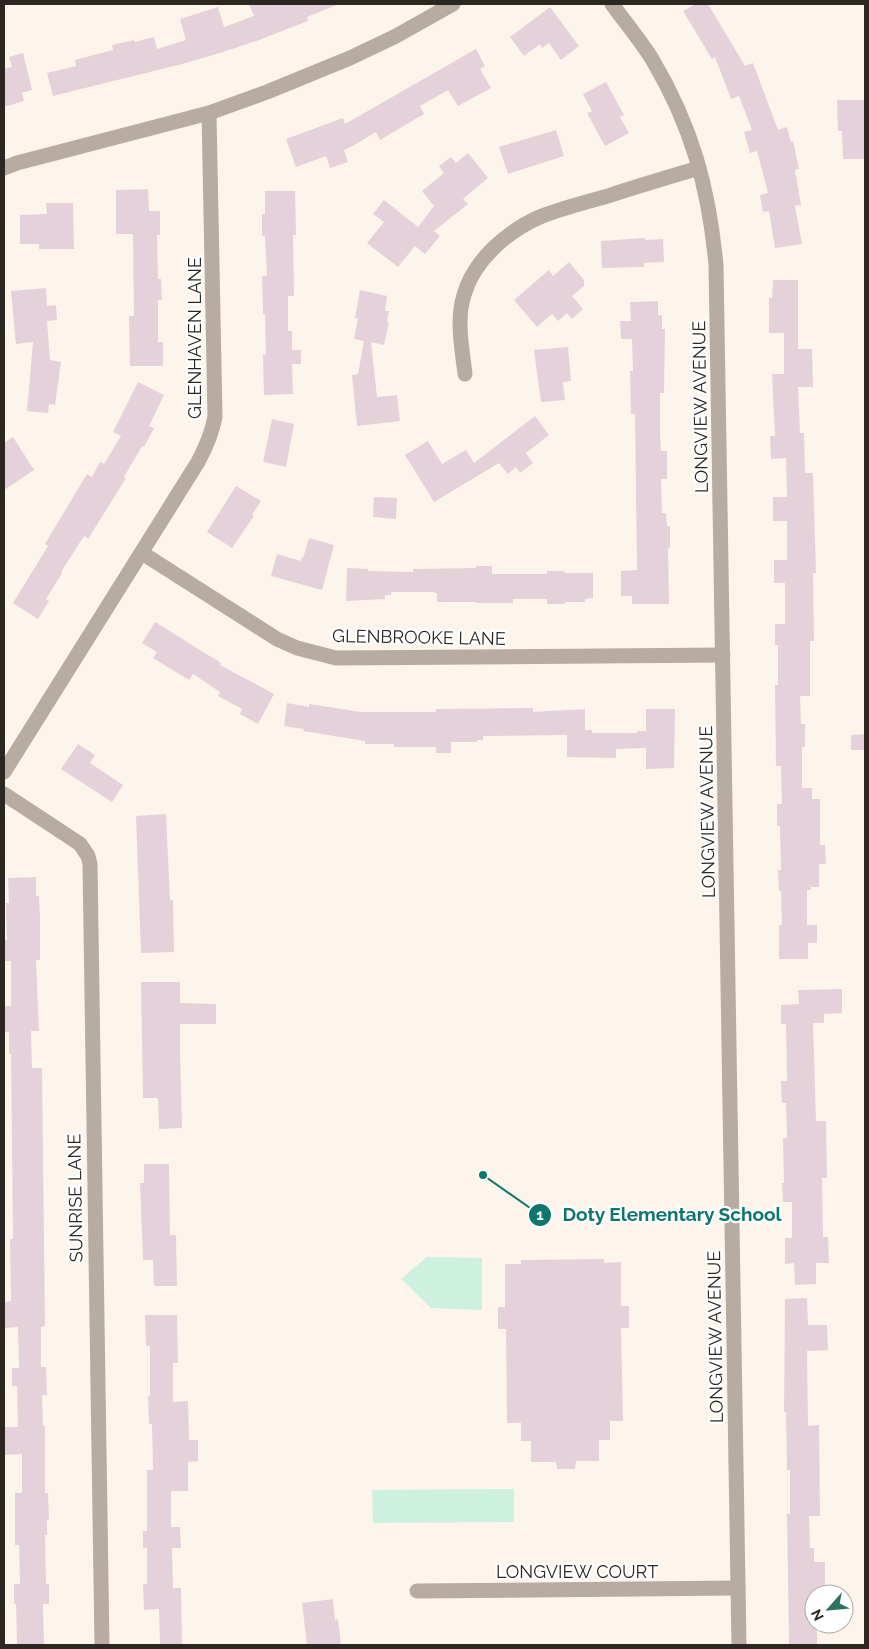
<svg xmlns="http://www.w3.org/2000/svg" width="869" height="1649" font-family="Raleway,sans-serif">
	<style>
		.green { fill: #cdf1de }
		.building { fill: #e5d1da }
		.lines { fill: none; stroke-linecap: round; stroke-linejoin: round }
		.minor { stroke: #b8aba1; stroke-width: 15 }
		.labels { text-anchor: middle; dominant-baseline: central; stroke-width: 4.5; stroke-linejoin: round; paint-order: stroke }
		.street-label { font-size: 18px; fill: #2c2721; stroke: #fff }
		.leader { fill: none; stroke: #0f766e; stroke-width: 2 }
		.callout-dot { fill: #0f766e; stroke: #fff; stroke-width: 2 }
		.mark-label { font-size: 15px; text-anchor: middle; font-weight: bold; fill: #fff }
		.callout-label { font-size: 19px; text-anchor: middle; font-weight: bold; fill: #0f766e; stroke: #fff; stroke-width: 4.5; stroke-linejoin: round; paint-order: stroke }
	</style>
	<rect width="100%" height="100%" fill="#fdf5eb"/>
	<g class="green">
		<polygon points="427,1257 482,1258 482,1310 431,1308 401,1279"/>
		<polygon points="514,1489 514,1522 373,1523 372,1490"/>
	</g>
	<g class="building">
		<polygon points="249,4 339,4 307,17 308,21 259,40 220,53 186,63 53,96 47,73 76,66 75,60 113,50 112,45 134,40 135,42 154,37 157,49 186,40 180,19 218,7 224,27 254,16"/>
		<polygon points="696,4 708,4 745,66 753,63 778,130 787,127 791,142 793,141 799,169 795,170 801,205 795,206 802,244 775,248 769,211 763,212 760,195 768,193 757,151 750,153 744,132 752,130 739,96 731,99 715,57 712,59 683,11"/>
		<polygon points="550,7 579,46 561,60 549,43 542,48 540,44 524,56 510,37"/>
		<polygon points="476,49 485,66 480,69 491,88 458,106 448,90 420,106 424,114 380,140 376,132 351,147 344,150 348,162 330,168 326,156 296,167 286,139 343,118 345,124"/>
		<polygon points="23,53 32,90 22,93 24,101 4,107 4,69 12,67 9,57"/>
		<polygon points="606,82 624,115 620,117 629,133 605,146 587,113 592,111 583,94"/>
		<polygon points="837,100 864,100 865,159 843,159 842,131 838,131"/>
		<polygon points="556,130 564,156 508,174 499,147"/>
		<polygon points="468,153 488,178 463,199 468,204 434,231 440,236 425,254 415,246 398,267 367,243 384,222 373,214 384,200 418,227 434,206 422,191 444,173 439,166 451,157 456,163"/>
		<polygon points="148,189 149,211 160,211 160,235 157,235 158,279 161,279 162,300 158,300 158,342 163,342 163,366 130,366 129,316 134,316 133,234 116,234 116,190"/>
		<polygon points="265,191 295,191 296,235 293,235 294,296 288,296 288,331 292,331 292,350 301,350 301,364 292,364 293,394 264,395 263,354 266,355 265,314 263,314 262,276 267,276 265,236 262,236 262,214 265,214"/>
		<polygon points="46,203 73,203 74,249 39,249 39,244 20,244 20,215 47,214"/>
		<polygon points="645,238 645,240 663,239 664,262 644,263 644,267 602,268 601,241"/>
		<polygon points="569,262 584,280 584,286 572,296 583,309 572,319 567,313 558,321 552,314 537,327 514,300 549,270 553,276"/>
		<polygon points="773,280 798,280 798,349 812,349 813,387 798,387 800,433 804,433 805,473 813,473 816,573 813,573 814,641 810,641 810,696 800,696 801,724 805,724 805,747 802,747 802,788 812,788 812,799 820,799 820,845 825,845 826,864 819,864 819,887 810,887 811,890 807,890 807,925 817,925 817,943 808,943 808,959 779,959 779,925 782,925 781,891 779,891 778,870 781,870 780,826 777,826 777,804 782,804 781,766 776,766 775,685 778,685 778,645 775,645 775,624 785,624 785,583 774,583 774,560 787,560 787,521 773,521 773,497 787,497 786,458 771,459 770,436 775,436 772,374 784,374 784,333 769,333 769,298 772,298"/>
		<polygon points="46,288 47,306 56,305 57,320 47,321 50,360 61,362 55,405 49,404 48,413 27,411 33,342 16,344 11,291"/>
		<polygon points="360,290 387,296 385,311 389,311 387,322 389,322 384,345 371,342 377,397 397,395 400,421 357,426 352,375 358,374 364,341 354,339 358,319 355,318"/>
		<polygon points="658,301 658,316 662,315 662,329 665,329 664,393 660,393 660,434 661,451 667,451 667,479 661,479 662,513 666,513 667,526 670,526 670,548 668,548 669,604 632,604 632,596 621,596 621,571 637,570 635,414 631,414 630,371 633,371 632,339 621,339 620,321 631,321 630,302"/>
		<polygon points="568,347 571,381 563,382 565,400 541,402 534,350"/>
		<polygon points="138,382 164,395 149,426 154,428 144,447 142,446 124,477 126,478 88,539 84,536 61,572 62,573 46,599 49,601 38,619 13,603 48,546 45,544 87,474 92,477 100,462 104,464 121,436 113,432"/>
		<polygon points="535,416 549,435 526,453 533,463 520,473 516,467 508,474 499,463 434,502 405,455 428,441 442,464 466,450 474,463"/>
		<polygon points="272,419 294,424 286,467 263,462"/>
		<polygon points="13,437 34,470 4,490 4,443"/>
		<polygon points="236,486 261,501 252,515 254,516 232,548 207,532"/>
		<polygon points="374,497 397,498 396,519 373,517"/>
		<polygon points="309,538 334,545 322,590 271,576 277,554 301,561 302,557 303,558"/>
		<polygon points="476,566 492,566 492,574 547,574 547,571 564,571 565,573 593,573 593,598 585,599 585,602 565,602 565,604 547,604 547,599 513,599 513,603 476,603 476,602 437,602 437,593 432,592 391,592 391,595 385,595 385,599 346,601 347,568 368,569 368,571 413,572 413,569 476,568"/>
		<polygon points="155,622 221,663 220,665 274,694 258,724 240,714 242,709 218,696 220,692 193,674 189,680 153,658 157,652 142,643"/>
		<polygon points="287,703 309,707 309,704 361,712 436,712 436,709 533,708 533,712 585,709 585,730 592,730 592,733 637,733 637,731 646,731 646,709 675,709 674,768 646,769 646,748 616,749 616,758 567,757 567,735 483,736 483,740 477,740 477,742 451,742 451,753 436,753 436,747 394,747 394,744 365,744 365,741 303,731 304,729 284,726"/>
		<polygon points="865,734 865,750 851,750 851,735"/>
		<polygon points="78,744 95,755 90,763 123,785 112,802 61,769"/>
		<polygon points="166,814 170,900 173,900 174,952 141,953 136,816"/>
		<polygon points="36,877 36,896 39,896 40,918 40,960 36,960 39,1031 31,1031 32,1068 42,1068 45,1326 41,1327 41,1367 46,1367 47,1395 42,1395 43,1426 45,1426 45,1493 48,1493 49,1520 47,1520 47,1535 45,1535 46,1584 49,1584 49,1604 43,1604 44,1645 17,1645 16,1604 14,1604 14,1584 20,1584 19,1545 15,1545 15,1493 22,1493 22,1454 4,1455 4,1427 18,1427 17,1386 12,1386 12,1368 19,1368 18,1327 5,1328 5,1302 11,1301 10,1239 13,1239 11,1054 9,1054 9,1032 4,1032 4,1006 11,1006 11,961 5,961 4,940 7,940 6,903 9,903 8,878"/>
		<polygon points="141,982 180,982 180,1003 216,1004 216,1024 180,1024 180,1052 182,1128 159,1129 158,1098 143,1098"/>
		<polygon points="842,989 842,1013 824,1014 824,1023 813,1023 816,1121 826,1121 827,1178 822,1178 823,1237 828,1237 829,1263 816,1263 816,1284 795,1285 794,1263 785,1264 785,1238 792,1238 792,1202 783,1202 782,1183 784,1183 783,1138 787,1138 786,1103 782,1103 781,1081 787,1081 786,1024 781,1024 781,1005 799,1004 798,990"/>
		<polygon points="144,1164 169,1164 170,1235 176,1235 177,1286 154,1286 153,1260 143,1260 140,1183 144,1183"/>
		<polygon points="604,1259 604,1263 621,1262 621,1306 629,1306 629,1328 621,1328 623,1421 610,1421 610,1440 599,1440 599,1461 576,1461 575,1469 557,1469 556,1462 531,1462 531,1441 521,1441 521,1423 507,1423 506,1329 498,1329 498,1307 505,1307 505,1264 521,1264 521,1260"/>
		<polygon points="807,1298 808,1325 827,1325 828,1350 807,1351 808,1426 819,1425 820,1516 809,1516 810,1548 814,1548 814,1562 825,1562 825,1594 814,1594 814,1624 817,1624 817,1645 789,1645 787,1514 790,1514 790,1470 787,1470 786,1412 784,1412 785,1299"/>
		<polygon points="145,1315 177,1315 178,1363 173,1363 173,1402 188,1401 189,1440 198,1440 198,1461 188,1462 188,1491 171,1491 171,1527 180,1527 181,1548 172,1548 173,1588 181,1588 182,1645 160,1645 159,1609 144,1610 143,1584 147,1584 147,1548 143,1548 143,1531 147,1531 147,1470 153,1470 152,1424 149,1424 148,1396 150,1396 150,1346 146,1346"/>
		<polygon points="333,1599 335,1620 338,1619 341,1645 307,1645 302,1603"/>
	</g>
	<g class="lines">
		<g class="minor">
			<path d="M612,4C625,22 640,40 652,59C692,126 709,189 716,265L739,1645"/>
			<polyline points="4,168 17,163 209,113 267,92 350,58 396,36 453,4"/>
			<path d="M465,374C462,348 456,320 464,295C474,259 509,230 542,216C563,208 586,202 608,196C638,186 669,177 699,168"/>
			<polyline points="142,553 277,639 297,648 336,658 723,655"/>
			<path d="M4,772L198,462C206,447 212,433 215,417L209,113"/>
			<polyline points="4,794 80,844 88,856 90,864 102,1645"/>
			<polyline points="417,1591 738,1588"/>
		</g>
	</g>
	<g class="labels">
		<g class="street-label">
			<text transform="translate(194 338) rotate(-90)">GLENHAVEN LANE</text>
			<text transform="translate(700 407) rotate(-91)">LONGVIEW AVENUE</text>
			<text transform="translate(419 637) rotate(1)">GLENBROOKE LANE</text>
			<text transform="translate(707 812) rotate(-91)">LONGVIEW AVENUE</text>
			<text transform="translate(75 1198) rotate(-91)">SUNRISE LANE</text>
			<text transform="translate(715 1337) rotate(-91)">LONGVIEW AVENUE</text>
			<text x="577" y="1571">LONGVIEW COURT</text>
		</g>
	</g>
	<path class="leader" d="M483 1175L540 1215"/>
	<g class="callout-dot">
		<circle cx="483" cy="1175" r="5"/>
		<circle cx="540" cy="1215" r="12"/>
	</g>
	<g class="mark-label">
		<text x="540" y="1220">1</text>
	</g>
	<g class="callout-label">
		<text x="672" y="1221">Doty Elementary School</text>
	</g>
	<rect width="869" height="1649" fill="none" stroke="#2c2721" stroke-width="10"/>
	<g transform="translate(829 1609) rotate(243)"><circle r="24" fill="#ffffff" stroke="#aba9a6"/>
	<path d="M0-4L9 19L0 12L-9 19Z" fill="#2f7161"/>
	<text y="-8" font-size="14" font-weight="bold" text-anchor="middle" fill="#2c2721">N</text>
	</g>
</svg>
